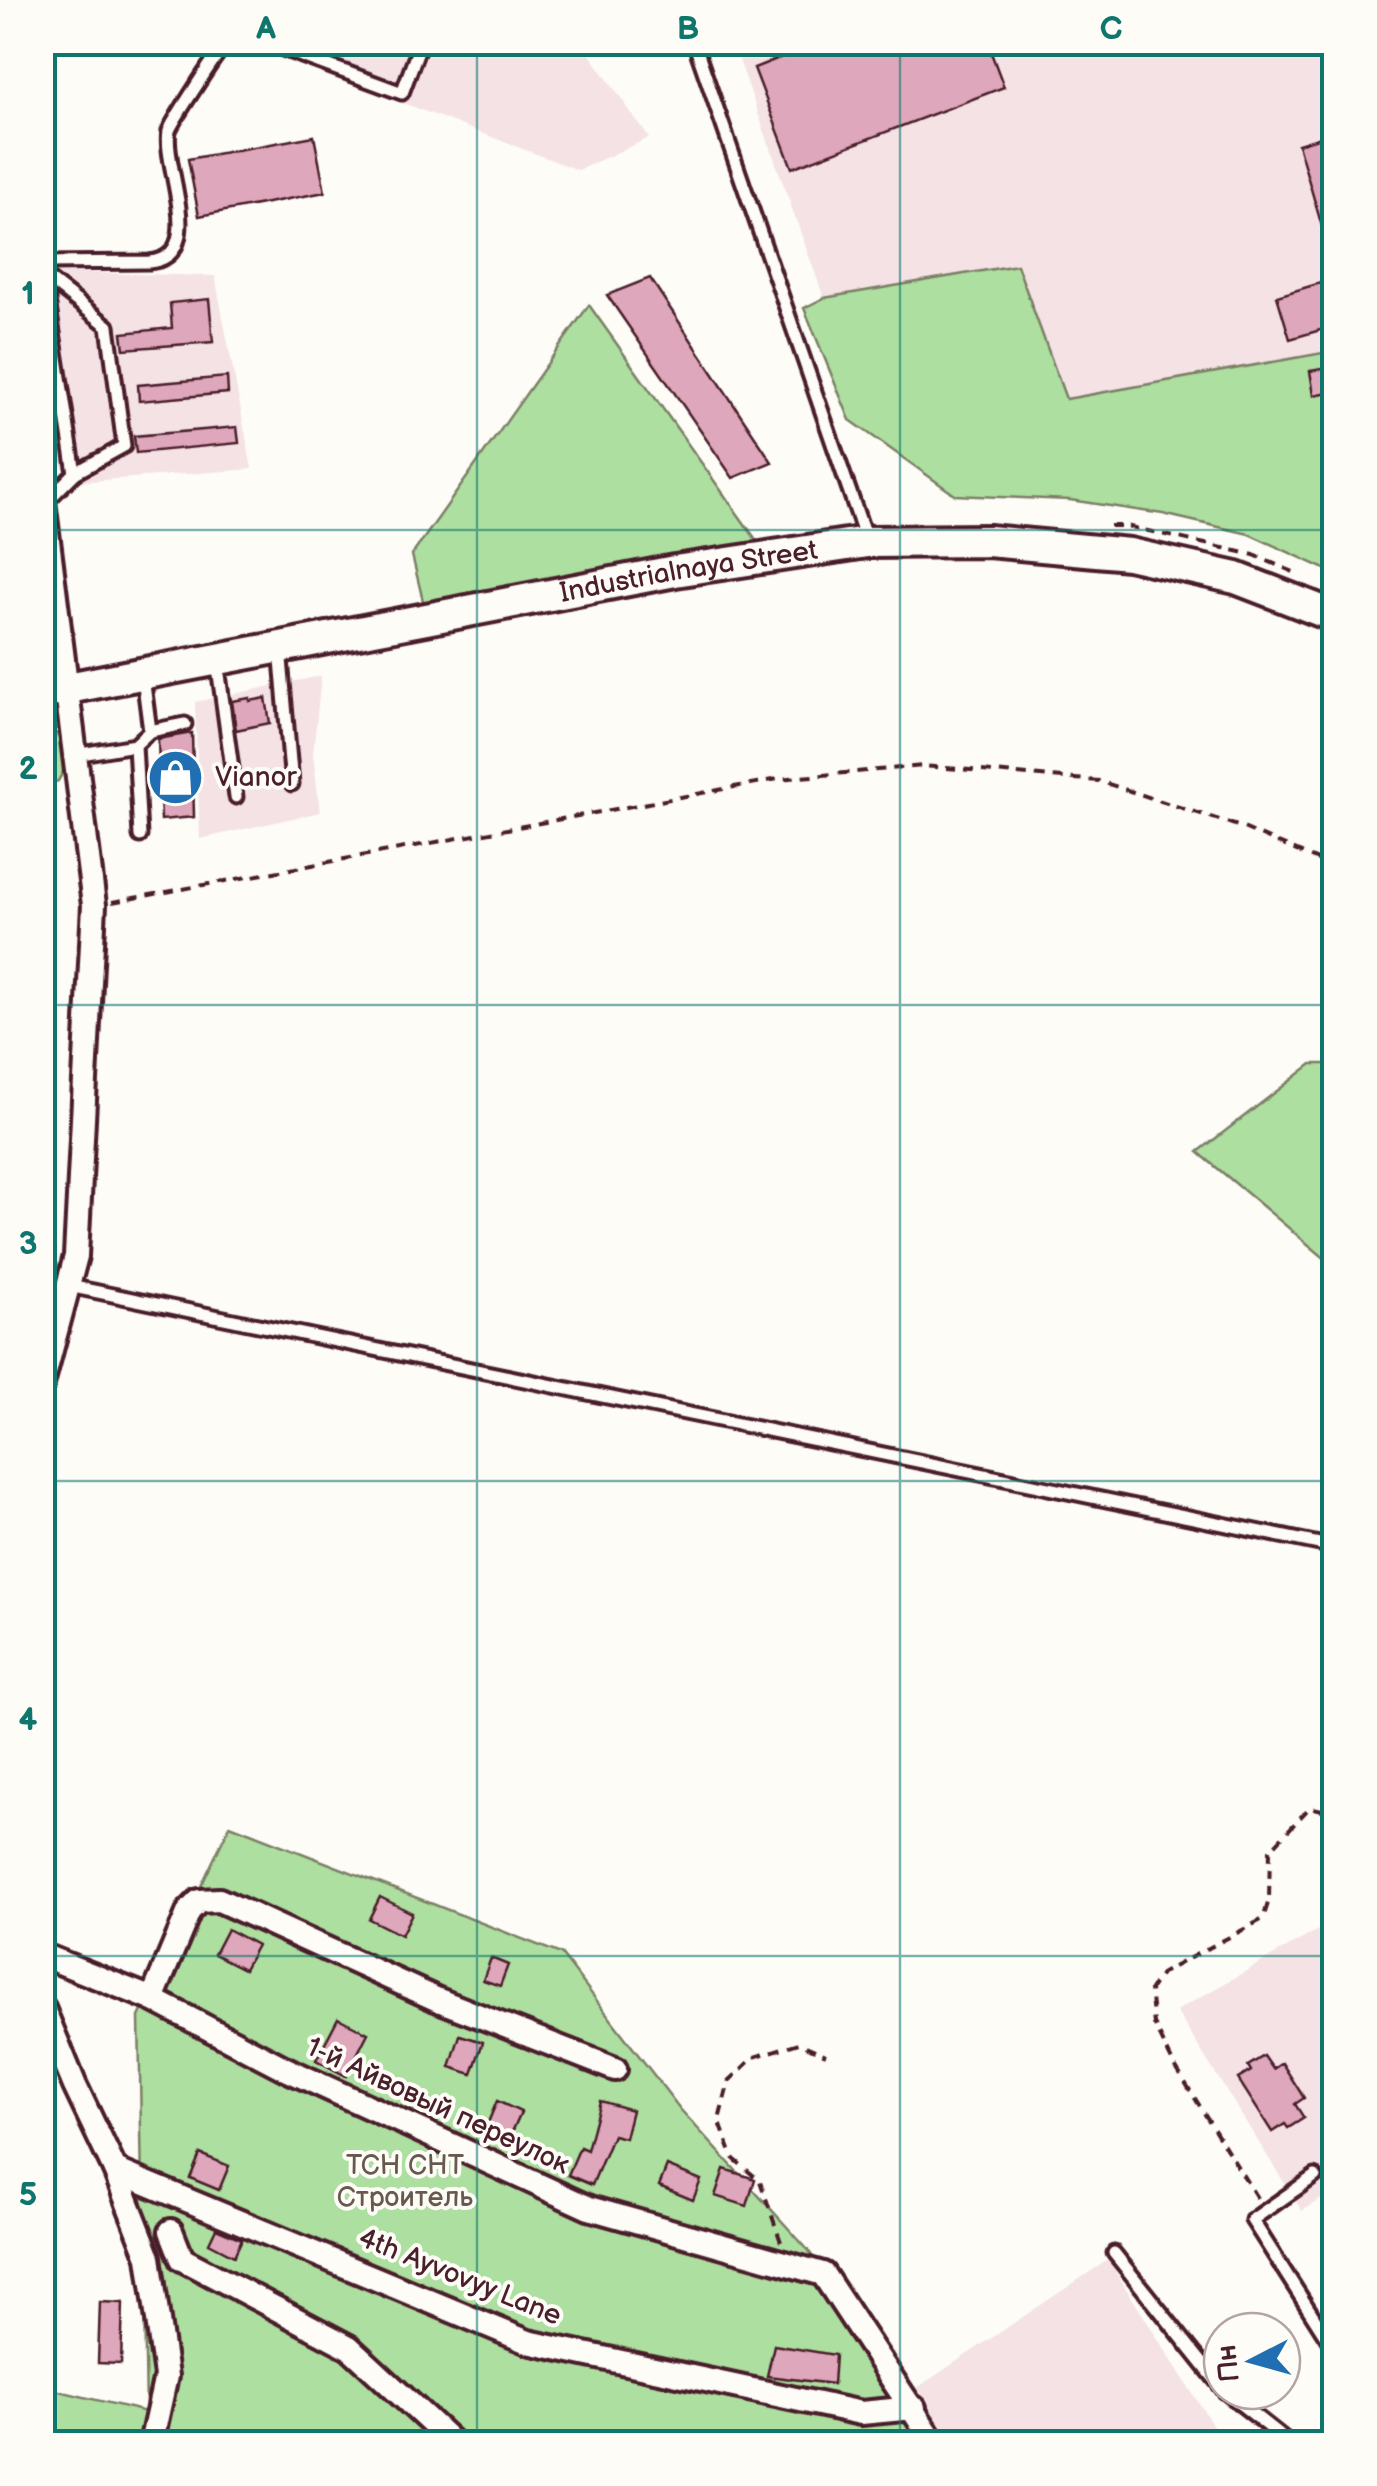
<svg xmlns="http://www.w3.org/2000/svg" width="1377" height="2486" font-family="'Balsamiq Sans',sans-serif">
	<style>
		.built { fill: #f4e2e5 }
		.green { fill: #addfa0; stroke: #7c7f66; stroke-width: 2.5 }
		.building { fill: #dea7bb; stroke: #4a1f2b; stroke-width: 2.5 }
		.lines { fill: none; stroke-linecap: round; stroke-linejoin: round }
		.service-casing { stroke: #4a1f2b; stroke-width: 19 }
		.minor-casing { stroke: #4a1f2b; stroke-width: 30 }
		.secondary-casing { stroke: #4a1f2b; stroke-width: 38 }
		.path { stroke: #4a1f2b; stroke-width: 4; stroke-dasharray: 10 8; stroke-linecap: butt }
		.service { stroke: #fdfcf7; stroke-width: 11 }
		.minor { stroke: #fdfcf7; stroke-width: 22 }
		.secondary { stroke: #fdfcf7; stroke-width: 30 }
		.grid { fill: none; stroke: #0f766e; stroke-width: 2.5; stroke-opacity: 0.55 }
		.labels { text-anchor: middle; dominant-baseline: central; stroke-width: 8; stroke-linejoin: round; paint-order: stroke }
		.street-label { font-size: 28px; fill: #4a1f2b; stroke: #fdfcf7 }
		.poi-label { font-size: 28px; fill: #4a1f2b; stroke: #fdfcf7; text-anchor: start }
		.park-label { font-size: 28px; fill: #68594e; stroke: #fdfcf7 }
		.neatline { fill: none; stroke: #0f766e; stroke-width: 4 }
		.grid-label { font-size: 32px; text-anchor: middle; font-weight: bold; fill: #0f766e }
	</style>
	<rect width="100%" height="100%" fill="#fdfcf7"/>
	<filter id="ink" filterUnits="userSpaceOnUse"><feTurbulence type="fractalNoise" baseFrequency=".01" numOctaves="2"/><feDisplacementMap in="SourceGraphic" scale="20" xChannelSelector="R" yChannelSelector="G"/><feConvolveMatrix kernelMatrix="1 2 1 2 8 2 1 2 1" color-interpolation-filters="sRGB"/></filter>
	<g filter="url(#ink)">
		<g class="built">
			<polygon points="247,43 582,43 649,138 578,170"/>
			<polygon points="733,43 1334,43 1334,351 1066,399 1016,265 824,298"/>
			<polygon points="53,272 215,276 252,469 76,482 56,458 43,366 42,282"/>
			<polygon points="321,676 313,754 320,812 200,839 195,702"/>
			<polygon points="1334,1921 1334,2191 1302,2211 1176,2011"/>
			<polygon points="1108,2260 1224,2443 948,2443 914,2390"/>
		</g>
		<g class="green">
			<polygon points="1017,265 1066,399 1334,351 1334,573 1249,534 1163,514 1070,500 955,495 850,420 804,308 824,298"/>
			<polygon points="589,305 757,541 424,605 412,555"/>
			<polygon points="43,725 57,734 63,748 63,772 58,781 43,787"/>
			<polygon points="1312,1064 1334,1064 1334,1266 1198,1152"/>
			<polygon points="230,1825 561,1954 680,2109 808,2250 938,2443 43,2444 43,2387 146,2412 139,2017"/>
		</g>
		<g class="building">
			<polygon points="820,42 987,42 1004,87 792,168 754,68"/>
			<polygon points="1334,133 1334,253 1330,254 1298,144"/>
			<polygon points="314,136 325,192 199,216 188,159"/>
			<polygon points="650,278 772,462 733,478 607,295"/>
			<polygon points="1334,279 1334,326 1290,339 1277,296"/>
			<polygon points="209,299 213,342 124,349 122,333 172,328 170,303"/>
			<polygon points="1334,367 1334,391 1314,395 1310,371"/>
			<polygon points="227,377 228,393 139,401 138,385"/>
			<polygon points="237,427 239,443 136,453 134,436"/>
			<polygon points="250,698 250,701 266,698 270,723 236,730 232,701"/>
			<polygon points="192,733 194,817 161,820 158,739"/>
			<polygon points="380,1897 412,1913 401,1935 369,1919"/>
			<polygon points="227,1929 257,1945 244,1969 214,1954"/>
			<polygon points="491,1958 508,1965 500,1986 483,1980"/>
			<polygon points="338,2018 368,2033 346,2076 316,2060"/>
			<polygon points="460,2035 483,2042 472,2074 450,2067"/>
			<polygon points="1264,2056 1273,2069 1282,2063 1304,2098 1295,2104 1304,2118 1288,2128 1285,2124 1272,2132 1238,2079 1251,2071 1248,2066"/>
			<polygon points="497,2101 521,2112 508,2141 485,2130"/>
			<polygon points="600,2101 632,2110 625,2138 613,2135 592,2185 568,2175 580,2147 587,2150"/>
			<polygon points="200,2154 229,2166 219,2190 190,2178"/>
			<polygon points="667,2166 701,2180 693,2200 659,2186"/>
			<polygon points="724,2169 755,2179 747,2206 715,2196"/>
			<polygon points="216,2228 242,2239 234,2256 209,2243"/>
			<polygon points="100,2302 123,2303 121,2364 98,2363"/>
			<polygon points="774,2345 835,2355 833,2384 767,2376"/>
		</g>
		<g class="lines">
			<defs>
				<g id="service">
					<polyline points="264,42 402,93 421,42"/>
					<polyline points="694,42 866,539"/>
					<polyline points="304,56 310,42"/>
					<path d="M42,263L149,262C209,256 162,166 169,131C171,124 215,56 221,50C224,47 230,45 234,42"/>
					<polyline points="42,274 108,326 124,446 75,473 44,504"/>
					<polyline points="44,275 75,473"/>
					<polyline points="280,648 292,784"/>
					<polyline points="217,660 236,797"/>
					<polyline points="150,731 185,724"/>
					<polyline points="135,745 140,836"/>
					<polyline points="75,755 135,745 150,731 143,677"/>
					<polyline points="69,1286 1334,1547"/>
					<polyline points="1315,2176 1252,2220 1334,2349"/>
					<polyline points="1114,2253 1222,2388"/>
					<polyline points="1224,2391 1291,2444"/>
				</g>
				<g id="minor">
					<polyline points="42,493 94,905 76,1256 42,1384"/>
					<polyline points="42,1955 152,1999 286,2069 589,2208 823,2274 935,2444"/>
					<polyline points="152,1999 189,1911 199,1901 219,1900 436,1999 615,2069"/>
					<polyline points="42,2006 75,2086 115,2170 149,2257 166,2376 151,2444"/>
					<polyline points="115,2170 528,2342 861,2413 914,2408"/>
					<polyline points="171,2231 182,2259 349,2347 454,2444"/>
				</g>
				<g id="secondary">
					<path id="s1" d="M42,693L675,571L867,542L988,541L1129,554L1236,578L1334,616"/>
				</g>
			</defs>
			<use href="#service" class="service-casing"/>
			<use href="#minor" class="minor-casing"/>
			<use href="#secondary" class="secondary-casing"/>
			<g class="path">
				<polyline points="1110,526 1126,526 1254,555 1298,574"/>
				<polyline points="112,902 778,779 923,766 1099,781 1241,827 1334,867"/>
				<polyline points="1257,2198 1173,2063 1154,2024 1150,1990 1162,1973 1263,1919 1269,1900 1270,1850 1310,1807 1334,1813"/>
				<polyline points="781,2242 760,2181 733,2158 719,2120 729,2081 754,2057 799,2043 826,2055"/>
			</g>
			<use href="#service" class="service"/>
			<use href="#minor" class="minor"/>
			<use href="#secondary" class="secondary"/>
		</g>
	</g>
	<path class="grid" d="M477,42V2444M900,42V2444M42,530H1334M42,1005H1334M42,1481H1334M42,1956H1334"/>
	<defs>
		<symbol id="shop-disc" viewBox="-11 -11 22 22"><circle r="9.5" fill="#1f6fb2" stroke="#fdfcf7"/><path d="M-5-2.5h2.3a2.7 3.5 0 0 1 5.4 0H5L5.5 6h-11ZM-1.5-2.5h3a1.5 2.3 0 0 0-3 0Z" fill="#fff"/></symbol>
	</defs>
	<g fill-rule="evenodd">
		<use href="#shop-disc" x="144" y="746" width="63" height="63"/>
	</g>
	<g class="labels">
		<g class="street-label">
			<text stroke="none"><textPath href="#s1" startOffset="658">Industrialnaya Street</textPath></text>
			<text transform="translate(438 2106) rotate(25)">1-й Айвовый переулок</text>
			<text transform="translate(460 2277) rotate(22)">4th Ayvovyy Lane</text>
		</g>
		<g class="poi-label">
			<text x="215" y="777">Vianor</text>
		</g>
		<g class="park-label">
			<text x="405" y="2165">ТСН СНТ<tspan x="405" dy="32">Строитель</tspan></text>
		</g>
	</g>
	<rect width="1377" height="2486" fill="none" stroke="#fdfcf7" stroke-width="110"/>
	<g transform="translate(1252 2361) rotate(264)"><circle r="48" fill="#fdfcf7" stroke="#b5a4a5" stroke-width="2.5"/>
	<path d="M0-8L18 38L0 25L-18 38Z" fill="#1f6fb2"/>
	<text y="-15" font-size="28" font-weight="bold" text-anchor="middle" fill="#4a1f2b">Пн</text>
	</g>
	<rect x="55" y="55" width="1267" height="2376" class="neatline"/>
	<g class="grid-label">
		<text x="266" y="39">A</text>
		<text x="688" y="39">B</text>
		<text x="1111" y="39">C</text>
		<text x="28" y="304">1</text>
		<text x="28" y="779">2</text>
		<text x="28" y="1254">3</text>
		<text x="28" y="1730">4</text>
		<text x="28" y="2205">5</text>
	</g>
</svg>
